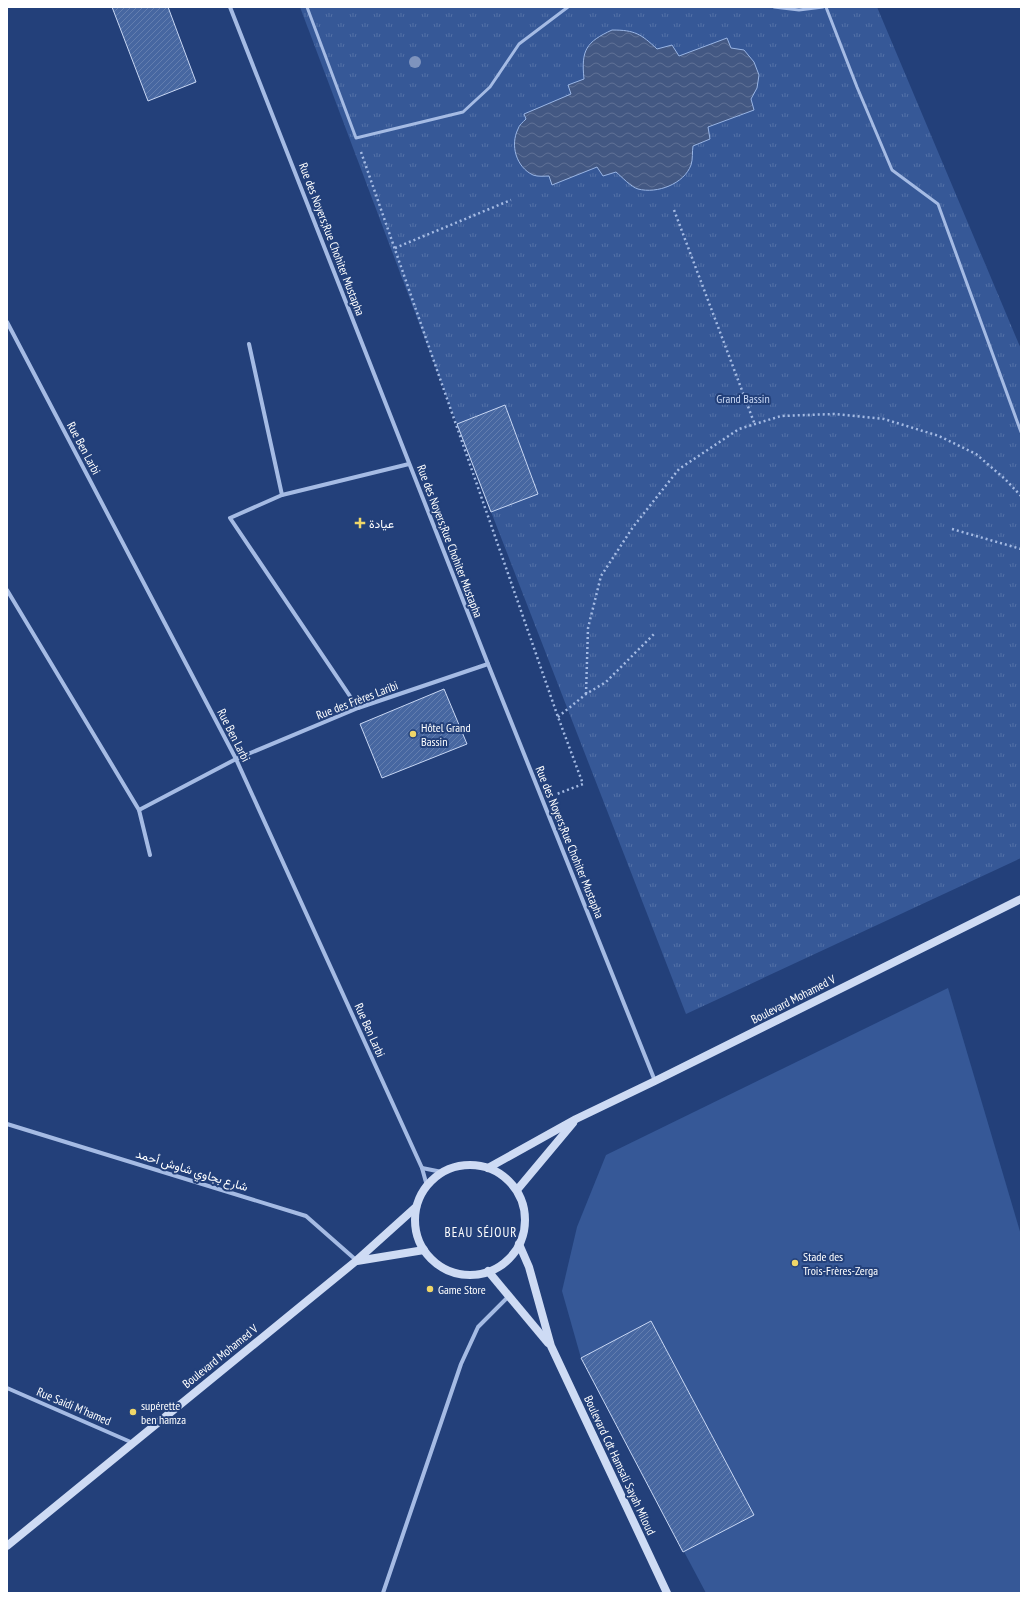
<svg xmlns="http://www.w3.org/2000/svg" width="1028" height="1600" font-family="'PT Sans Narrow',Vazirmatn,sans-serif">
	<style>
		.green { fill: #365897 }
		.park { fill: url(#park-tufts) }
		.water { fill: url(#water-waves); stroke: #99b5e5 }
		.building { fill: url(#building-hatch); stroke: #c8d7f4 }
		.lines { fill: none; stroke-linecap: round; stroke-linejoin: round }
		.path { stroke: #a5bbe4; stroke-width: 2.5; stroke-dasharray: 2 3; stroke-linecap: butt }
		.lane { stroke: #a5bbe4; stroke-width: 3 }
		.street { stroke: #a5bbe4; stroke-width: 4 }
		.secondary { stroke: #cedbf4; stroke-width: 8 }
		.tree { fill: #7e93bd }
		.poi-dot { fill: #efd668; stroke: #23407a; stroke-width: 1.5 }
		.labels { text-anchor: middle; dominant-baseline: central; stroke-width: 4; stroke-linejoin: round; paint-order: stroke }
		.street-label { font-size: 12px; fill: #fff; stroke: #23407a }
		.park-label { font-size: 12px; fill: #c8d7f4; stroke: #23407a }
		.poi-label { font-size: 12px; fill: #fff; stroke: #23407a; text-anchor: start }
		.neighbourhood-label { font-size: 13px; letter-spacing: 1px; fill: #fff; stroke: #23407a }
	</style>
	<defs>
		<pattern id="park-tufts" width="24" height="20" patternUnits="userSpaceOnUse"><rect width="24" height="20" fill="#365897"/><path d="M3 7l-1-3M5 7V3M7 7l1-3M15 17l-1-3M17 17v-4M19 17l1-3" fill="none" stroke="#5471a7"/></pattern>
		<pattern id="water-waves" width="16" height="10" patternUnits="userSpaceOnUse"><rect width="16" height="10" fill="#435883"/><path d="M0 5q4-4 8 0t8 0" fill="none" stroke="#5f7196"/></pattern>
		<pattern id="building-hatch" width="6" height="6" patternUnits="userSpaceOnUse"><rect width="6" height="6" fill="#4767a1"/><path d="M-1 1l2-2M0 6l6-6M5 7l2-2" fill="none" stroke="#637eaf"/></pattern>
	</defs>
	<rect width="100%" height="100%" fill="#23407a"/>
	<polygon class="green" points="948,988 1021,1235 1021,1593 706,1593 581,1358 562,1291 577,1227 606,1155"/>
	<polygon class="park" points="300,7 877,7 1021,349 1021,858 686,1014 457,424"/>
	<path class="water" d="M612,30C635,30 641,34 657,49L672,45L679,56L727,38L731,48L744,50L754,62L759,75L757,88L751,99L754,110L708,127L710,139L693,146C692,152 693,159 691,165C684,184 657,194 638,189C631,187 622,177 616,172L603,176L597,167L552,185L549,176C544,176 538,177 533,175C516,167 510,145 518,129C519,125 523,122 526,119L524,114L571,94L568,85L584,79C581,50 586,42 612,30Z"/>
	<g class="building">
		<polygon points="112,7 168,7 196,82 148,101"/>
		<polygon points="505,405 538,494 491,512 457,424"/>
		<polygon points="444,689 467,744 382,778 360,724"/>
		<polygon points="651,1321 754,1515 683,1552 581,1358"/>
	</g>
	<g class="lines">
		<g class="path">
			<polyline points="361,152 558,717 583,784 557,794"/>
			<polyline points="674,210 755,425"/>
			<polyline points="395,248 511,200"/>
			<polyline points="952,529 1021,549"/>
			<polyline points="586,694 588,628 601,576 633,527 679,469 739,429 781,416 834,414 884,419 939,436 976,454 1005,479 1021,496"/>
			<polyline points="558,717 586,694 606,682 655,633"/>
		</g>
		<g class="lane">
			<polyline points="307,7 356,138 463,112 490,87 519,44 568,7"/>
			<polyline points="774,7 799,10 823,7"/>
			<polyline points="826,7 857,87 892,170 938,204 1021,432"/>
		</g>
		<g class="street">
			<polyline points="230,7 488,664 655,1081"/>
			<polyline points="7,322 236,759 422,1168 427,1186"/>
			<polyline points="249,344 282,495"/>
			<polyline points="7,590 139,810 150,855"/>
			<polyline points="358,708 230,518 282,495 409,464"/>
			<polyline points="139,810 236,759 358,708 488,664"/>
			<polyline points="7,1124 306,1216 356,1260"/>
			<polyline points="422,1168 442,1172"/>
			<polyline points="7,1388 133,1443"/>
			<polyline points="383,1593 461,1364 478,1327 509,1296"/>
		</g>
		<g class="secondary">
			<circle cx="470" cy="1220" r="55"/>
			<polyline points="488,1168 576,1119 655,1081 1021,899"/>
			<polyline points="517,1190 573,1123"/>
			<polyline points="519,1244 529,1267 551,1346 667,1593"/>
			<polyline points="357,1261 424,1250"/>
			<polyline points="488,1271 548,1343"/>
			<polyline points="7,1546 356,1261 416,1207"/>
		</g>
	</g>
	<circle class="tree" cx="415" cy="62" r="6"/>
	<g class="poi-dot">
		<path d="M358 517h4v4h4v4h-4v4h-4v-4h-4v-4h4z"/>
		<circle cx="413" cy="734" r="4"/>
		<circle cx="795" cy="1263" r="4"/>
		<circle cx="430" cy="1289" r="4"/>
		<circle cx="133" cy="1412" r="4"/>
	</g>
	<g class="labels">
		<g class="street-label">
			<text transform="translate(332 239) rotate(69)">Rue des Noyers;Rue Chohiter Mustapha</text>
			<text transform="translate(84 448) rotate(62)">Rue Ben Larbi</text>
			<text transform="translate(450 541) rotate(69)">Rue des Noyers;Rue Chohiter Mustapha</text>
			<text transform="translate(357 700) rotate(-21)">Rue des Frères Laribi</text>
			<text transform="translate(234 735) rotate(63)">Rue Ben Larbi</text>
			<text transform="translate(570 842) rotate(68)">Rue des Noyers;Rue Chohiter Mustapha</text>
			<text transform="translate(793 999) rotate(-27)">Boulevard Mohamed V</text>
			<text transform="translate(370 1030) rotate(66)">Rue Ben Larbi</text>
			<text transform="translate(192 1170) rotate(17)">شارع بجاوي شاوش أحمد</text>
			<text transform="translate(220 1356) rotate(-39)">Boulevard Mohamed V</text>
			<text transform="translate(74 1406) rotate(23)">Rue Saidi M'hamed</text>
			<text transform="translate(620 1465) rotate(65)">Boulevard Cdt Hamsali Sayah Miloud</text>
		</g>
		<g class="park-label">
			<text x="743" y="398">Grand Bassin</text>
		</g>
		<g class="poi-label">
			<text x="369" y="523">عيادة</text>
			<text x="421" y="727">Hôtel Grand<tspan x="421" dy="14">Bassin</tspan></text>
			<text x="803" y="1256">Stade des<tspan x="803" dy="14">Trois-Frères-Zerga</tspan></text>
			<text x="438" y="1289">Game Store</text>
			<text x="141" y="1405">supérette<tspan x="141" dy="14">ben hamza</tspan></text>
		</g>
		<g class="neighbourhood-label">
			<text x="481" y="1232">BEAU SÉJOUR</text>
		</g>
	</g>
	<rect width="1028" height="1600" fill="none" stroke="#ffffff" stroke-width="16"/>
</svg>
